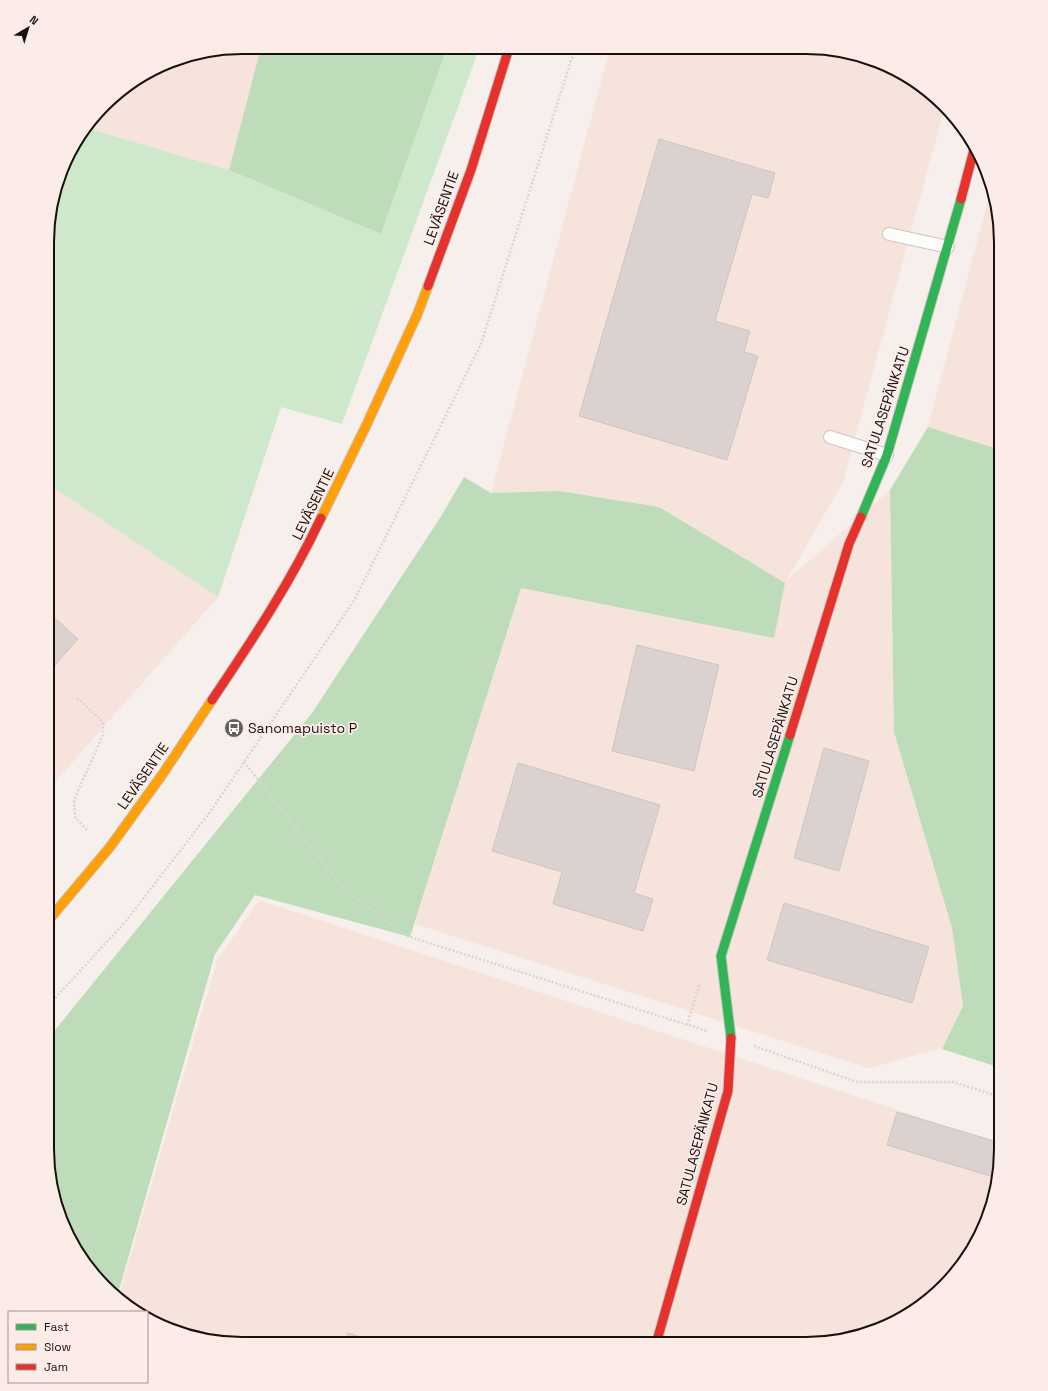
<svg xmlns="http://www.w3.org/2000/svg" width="1048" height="1391" font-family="'Space Grotesk',sans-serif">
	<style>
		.built { fill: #f5e3dc }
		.green { fill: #cfe8cb }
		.forest { fill: #bedcb9 }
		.building { fill: #dbd2d0; stroke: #cdc5c3 }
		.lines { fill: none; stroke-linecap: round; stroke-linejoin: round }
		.lane-casing { stroke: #cdc5c1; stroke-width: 14 }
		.fast-casing { stroke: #cdc5c1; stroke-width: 11 }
		.slow-casing { stroke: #cdc5c1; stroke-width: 11 }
		.jam-casing { stroke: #cdc5c1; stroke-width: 11 }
		.path { stroke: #d8d6d5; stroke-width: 2.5; stroke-dasharray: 2 2; stroke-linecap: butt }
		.lane { stroke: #fefdfc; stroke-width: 12 }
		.fast { stroke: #30b455; stroke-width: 9 }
		.slow { stroke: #ff9f0a; stroke-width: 9 }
		.jam { stroke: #e5322d; stroke-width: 9 }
		.labels { text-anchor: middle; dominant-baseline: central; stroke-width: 3.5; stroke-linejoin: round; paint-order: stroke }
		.street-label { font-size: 14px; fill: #19110e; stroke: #fcece7 }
		.poi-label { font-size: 14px; fill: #19110e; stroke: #fcece7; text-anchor: start }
		.rim { fill: none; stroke: #19110e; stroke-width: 2 }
	</style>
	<rect width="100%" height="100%" fill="#f7efec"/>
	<g class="built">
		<polygon points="242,47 261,47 229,170 87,128 114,95 179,57"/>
		<polygon points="610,48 832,49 880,62 925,87 945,106 843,482 786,581 890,490 894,732 952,928 963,1006 942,1048 868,1068 415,924 521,588 774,637 785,583 559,491 491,493"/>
		<polygon points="992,186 994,192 1001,242 1001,450 928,427"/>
		<polygon points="48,484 218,597 48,790"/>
		<polygon points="259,900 1001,1144 1001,1162 991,1212 968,1258 934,1296 892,1324 856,1337 806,1344 217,1342 168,1329 147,1318 147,1312 135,1312 118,1298 217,961"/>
	</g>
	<polygon class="green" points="447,48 460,48 477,55 342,424 281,407 218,597 48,484 49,216 73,145 87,128 229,170 381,234"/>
	<g class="forest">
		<polygon points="261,47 447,48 381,234 229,170"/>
		<polygon points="928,427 1001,450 1001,1068 942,1049 963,1006 952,928 894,732 890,490"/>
		<polygon points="464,477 491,493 559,491 659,507 785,583 774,638 521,588 410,937 255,895 215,954 117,1297 96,1278 67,1235 54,1199 47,1149 47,1040 312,713 440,518"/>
	</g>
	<g class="building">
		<polygon points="659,139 775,173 768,198 752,194 715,321 750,331 744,352 758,356 727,460 579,416"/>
		<polygon points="48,612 78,639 48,673"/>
		<polygon points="637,645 719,665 694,771 612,751"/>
		<polygon points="824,748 869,761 839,871 794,858"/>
		<polygon points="518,763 660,805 634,893 653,899 643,931 553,904 562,872 492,851"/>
		<polygon points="784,903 929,947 912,1003 767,960"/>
		<polygon points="897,1112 1001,1143 1001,1162 997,1178 887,1145"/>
		<polygon points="985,1209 991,1211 991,1212 975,1243"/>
		<polygon points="348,1333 380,1343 345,1343"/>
	</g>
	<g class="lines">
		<defs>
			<g id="lane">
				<polyline points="889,234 948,247"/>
				<polyline points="830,437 887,455"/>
			</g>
			<g id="fast">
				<polyline points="861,517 887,455 961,199"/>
				<polyline points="731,1038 721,956 790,735"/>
			</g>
			<g id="slow">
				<polyline points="321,518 365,428 417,315 428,286"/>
				<polyline points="47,922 110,847 162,775 212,700"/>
			</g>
			<g id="jam">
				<polyline points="961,199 975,146"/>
				<polyline points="428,286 471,170 509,48"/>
				<path d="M212,700C251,642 291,582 321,518"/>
				<polyline points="790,735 849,544 861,517"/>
				<polyline points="656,1344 728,1091 731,1038"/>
			</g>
		</defs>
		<use href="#lane" class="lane-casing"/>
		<use href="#fast" class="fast-casing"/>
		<use href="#slow" class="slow-casing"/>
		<use href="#jam" class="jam-casing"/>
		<g class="path">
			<polyline points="77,698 103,722 103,735 74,800 75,817 87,830"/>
			<polyline points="244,762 343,888 407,936 707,1031"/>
			<polyline points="47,1007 126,921 210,812 355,599 481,344 575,48"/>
			<polyline points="687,1025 700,983"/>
			<polyline points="754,1046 857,1082 953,1082 1001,1097"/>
		</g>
		<use href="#lane" class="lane"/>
		<use href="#fast" class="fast"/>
		<use href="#slow" class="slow"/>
		<use href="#jam" class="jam"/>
	</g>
	<defs>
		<symbol id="bus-disc" viewBox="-11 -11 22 22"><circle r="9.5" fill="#675f5c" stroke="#fcece7"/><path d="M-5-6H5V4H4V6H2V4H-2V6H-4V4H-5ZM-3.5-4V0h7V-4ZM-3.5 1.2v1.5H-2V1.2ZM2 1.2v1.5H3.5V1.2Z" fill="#fff"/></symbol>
	</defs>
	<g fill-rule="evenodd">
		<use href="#bus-disc" x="223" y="717" width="22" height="22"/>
	</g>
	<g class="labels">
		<g class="street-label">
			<text transform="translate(441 208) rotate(-70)">LEVÄSENTIE</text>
			<text transform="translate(885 407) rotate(-72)">SATULASEPÄNKATU</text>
			<text transform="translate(313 504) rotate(-64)">LEVÄSENTIE</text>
			<text transform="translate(775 737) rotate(-73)">SATULASEPÄNKATU</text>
			<text transform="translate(143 776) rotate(-55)">LEVÄSENTIE</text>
			<text transform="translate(697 1144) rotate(-75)">SATULASEPÄNKATU</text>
		</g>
		<g class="poi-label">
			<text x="248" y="728">Sanomapuisto P</text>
		</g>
	</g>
	<path d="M0 0H1048V1391H0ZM242 54H806A188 188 0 0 1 994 242V1149A188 188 0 0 1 806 1337H242A188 188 0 0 1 54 1149V242A188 188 0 0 1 242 54Z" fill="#fcece7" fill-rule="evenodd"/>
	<path class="rim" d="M242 54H806A188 188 0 0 1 994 242V1149A188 188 0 0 1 806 1337H242A188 188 0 0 1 54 1149V242A188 188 0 0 1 242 54Z"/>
	<rect x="8" y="1311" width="140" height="72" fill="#fcece7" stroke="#a19490"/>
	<rect x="16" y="1324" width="20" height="6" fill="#30b455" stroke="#a19490"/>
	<text x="44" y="1331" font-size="12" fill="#19110e">Fast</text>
	<rect x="16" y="1344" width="20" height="6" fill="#ff9f0a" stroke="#a19490"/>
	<text x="44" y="1351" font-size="12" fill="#19110e">Slow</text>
	<rect x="16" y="1364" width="20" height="6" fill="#e5322d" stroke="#a19490"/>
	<text x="44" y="1371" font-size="12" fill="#19110e">Jam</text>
	<g transform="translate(28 28) rotate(38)" stroke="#fcece7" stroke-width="3" paint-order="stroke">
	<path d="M0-3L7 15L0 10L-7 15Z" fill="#19110e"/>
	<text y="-6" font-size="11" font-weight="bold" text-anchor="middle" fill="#19110e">N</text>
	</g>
</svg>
